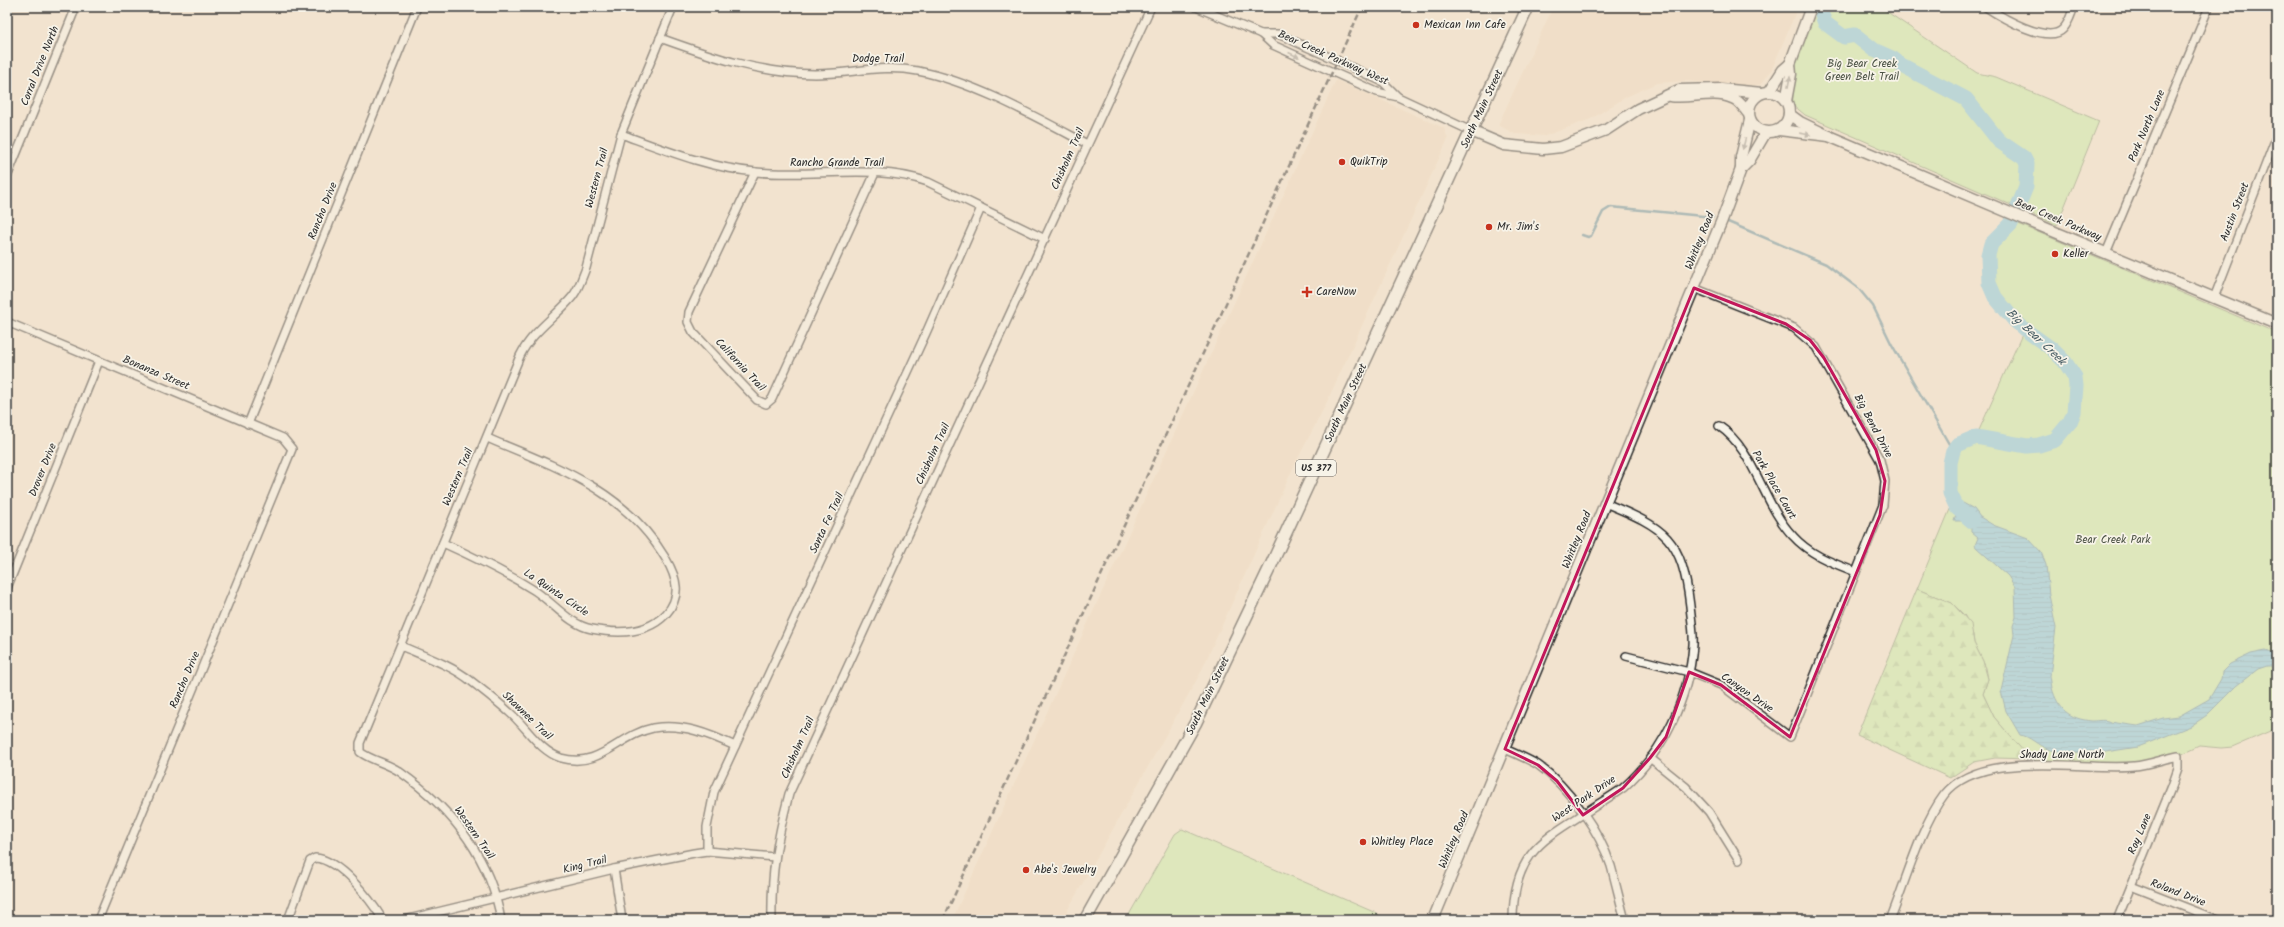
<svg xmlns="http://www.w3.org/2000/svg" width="2284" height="927" font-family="Kalam,sans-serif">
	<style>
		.built { fill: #eed8be }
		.green { fill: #c5eaa4; stroke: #788a68 }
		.forest { fill: url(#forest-firs); stroke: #788a68 }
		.water { fill: url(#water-rules); stroke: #5c8796 }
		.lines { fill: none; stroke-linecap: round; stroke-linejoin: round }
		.stream { stroke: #5c8796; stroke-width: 2.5 }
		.river { stroke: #7dc5de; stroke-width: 15 }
		.street-casing { stroke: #2b2b2b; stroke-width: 10 }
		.secondary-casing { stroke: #2b2b2b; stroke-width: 13 }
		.primary-casing { stroke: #2b2b2b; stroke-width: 14 }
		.street { stroke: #f7f3e8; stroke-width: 7 }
		.secondary { stroke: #f7f3e8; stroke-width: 10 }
		.primary { stroke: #f7f3e8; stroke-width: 11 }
		.rail { stroke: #2b2b2b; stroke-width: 2.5; stroke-dasharray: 6 3; stroke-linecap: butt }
		.oneway { fill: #918f8a }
		.marked { fill: none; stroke: #c2185b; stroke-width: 3; stroke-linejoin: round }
		.poi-dot { fill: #c8321e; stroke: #f7f3e8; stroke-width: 1.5 }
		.labels { text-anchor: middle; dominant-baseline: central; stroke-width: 3.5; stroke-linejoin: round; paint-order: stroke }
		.shield { fill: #f7f3e8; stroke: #686764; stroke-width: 1 }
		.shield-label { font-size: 10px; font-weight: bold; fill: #2b2b2b }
		.poi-label { font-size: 11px; fill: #2b2b2b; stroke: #f7f3e8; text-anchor: start }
		.street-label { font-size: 11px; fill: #2b2b2b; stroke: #f7f3e8 }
		.park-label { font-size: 11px; fill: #4a5143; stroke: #f7f3e8 }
		.water-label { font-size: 12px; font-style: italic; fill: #445961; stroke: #f7f3e8 }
	</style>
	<defs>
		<pattern id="forest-firs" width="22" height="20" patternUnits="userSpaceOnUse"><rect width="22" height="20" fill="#c5eaa4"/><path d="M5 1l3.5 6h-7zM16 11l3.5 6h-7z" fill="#a9c98d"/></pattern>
		<pattern id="water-rules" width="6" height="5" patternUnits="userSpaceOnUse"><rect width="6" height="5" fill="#7dc5de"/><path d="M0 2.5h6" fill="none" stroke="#6ca9bf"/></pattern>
	</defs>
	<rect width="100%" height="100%" fill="#f2e3cf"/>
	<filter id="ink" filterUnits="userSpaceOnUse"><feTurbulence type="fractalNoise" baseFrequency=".025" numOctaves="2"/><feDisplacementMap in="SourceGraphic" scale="8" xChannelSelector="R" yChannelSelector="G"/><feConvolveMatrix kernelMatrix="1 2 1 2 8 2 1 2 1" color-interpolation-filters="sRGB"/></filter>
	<g filter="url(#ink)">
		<g class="built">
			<polygon points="1553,7 1798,7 1772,69 1761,85 1732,86 1687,81 1657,83 1626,97 1591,119 1545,136 1515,134 1498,125"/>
			<polygon points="1336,80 1444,128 1448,139 1325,406 1294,466 1200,674 1062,920 952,920"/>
		</g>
		<g class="green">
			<path d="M1814,7H1880L1977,73L1996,77L2099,121L2057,225L1805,115L1793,105C1791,68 1800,41 1814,7Z"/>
			<path d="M2014,222L2277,333V728L2233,747L2221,748L2199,746L2178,756L2150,763L2034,765L1994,717L1983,694L1988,679L1986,668L1974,643L1973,635L1965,616L1952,603L1917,589L1953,502C1947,487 1944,456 1958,444C1963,440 1970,439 1976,437L2024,330C2014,320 2002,309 1995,297C1979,270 1988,238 2014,222Z"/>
			<polygon points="1182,829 1376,913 1386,920 1126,920 1175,834"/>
		</g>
		<polygon class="forest" points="1917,589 1952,603 1971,624 1974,643 1983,661 1988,679 1983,694 1994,717 2030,759 1995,758 1974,762 1950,778 1857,735"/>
		<path class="water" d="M1963,503L1974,509L1980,517L1993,525L2028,538L2041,552L2046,565L2049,595L2056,628L2050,676C2051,680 2051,684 2052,688C2058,709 2069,719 2092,721C2098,721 2105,719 2110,722L2138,726L2163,718L2179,716L2209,699L2221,679L2222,672L2230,664L2251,654L2266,651L2277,655V666H2267L2258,669L2236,686L2207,715L2191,726L2138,747L2099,753L2085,750L2079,754C2069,750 2058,753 2048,749C2038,746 2030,736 2020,735L2006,711L2001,691L2014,635L2013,626L2016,617L2015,587L2008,576L1976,547L1975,545L1978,538L1971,532V527L1966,525L1962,521H1954L1956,515L1953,512Z"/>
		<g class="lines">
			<g class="stream">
				<polyline points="1728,222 1826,264 1859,289 1873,306 1891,343 1953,451"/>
				<polyline points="1582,235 1588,237 1591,236 1603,212 1611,207 1713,217"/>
			</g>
			<polyline class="river" points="1819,7 1825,23 1844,37 1855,35 1874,50 1892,58 1901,65 1966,99 1999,141 2024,158 2027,164 2026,187 2011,224 1991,244 1988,255 1989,283 1995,297 2014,320 2024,329 2052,349 2065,362 2075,377 2076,386 2074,412 2070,422 2055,440 2039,445 2027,446 1976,437 1957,445 1953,451 1950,463 1950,493 1957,508 1972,521"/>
			<defs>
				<g id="street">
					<polyline points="1196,7 1261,34 1273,45 1377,92 1398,97 1471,131"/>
					<path d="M1986,7C2001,17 2048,45 2063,29C2069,23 2071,14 2074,7"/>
					<polyline points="1070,8 1072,7"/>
					<polyline points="1261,34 1278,34 1338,61 1383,82 1397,96"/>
					<path d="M660,38C710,56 761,74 815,74C850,74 882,64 918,71C974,82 1036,117 1087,144"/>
					<path d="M621,134C665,150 709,168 756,172C812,178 875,163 928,182L1045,239"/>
					<polyline points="755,172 689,312 688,322 693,332 757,400 766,404 772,399 875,173"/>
					<polyline points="7,177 76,7"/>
					<polyline points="2106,253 2209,7"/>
					<polyline points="2214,298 2277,135"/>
					<polyline points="7,322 283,438 292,449 98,920"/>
					<polyline points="248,424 417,7"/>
					<path d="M1719,426C1755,450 1763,505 1793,536C1810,555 1833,563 1856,572"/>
					<path d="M443,543C474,557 503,571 532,589C551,600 569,625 592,629C617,634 647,634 666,614C682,596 677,578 666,559C625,490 557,467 487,438"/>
					<polyline points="7,588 99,361"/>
					<path d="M401,646C424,656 451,665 471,681C484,691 497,701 509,712C526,726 539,751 561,758C601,769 618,735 653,728C683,723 709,734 735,746"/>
					<polyline points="1626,656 1689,672 1721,685 1790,737 1883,505 1885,481 1880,460 1816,347 1794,328 1694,288"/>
					<path d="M1505,749C1516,754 1528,759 1538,765C1568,786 1600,832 1611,866C1616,884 1620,902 1625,920"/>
					<polyline points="1650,758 1686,787 1709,812 1739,860"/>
					<polyline points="707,851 707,827 714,792 926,333 981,208"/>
					<polyline points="614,869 622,920"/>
					<polyline points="2131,886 2218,920"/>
					<path d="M288,920L310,861L315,858C339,859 371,900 383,920"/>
					<polyline points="404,920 614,869 694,853 707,851 775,857"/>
					<path d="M501,920C490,857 452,809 400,772C388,763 372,761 360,752V743L520,356C532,331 556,317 573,296C579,288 582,278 586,268L621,134L673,7"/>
					<path d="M772,920C771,872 777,840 789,794L1151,7"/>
					<path d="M1513,920C1513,848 1548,838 1600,803C1608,798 1616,793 1623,788C1664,752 1689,698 1693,645C1694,632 1691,618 1690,606C1682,538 1666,528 1605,503"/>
					<path d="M1890,920C1905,884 1921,825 1944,795C1980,748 2083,771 2134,766C2148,765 2163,759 2178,756V769L2172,786L2117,920"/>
				</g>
				<g id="secondary">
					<circle cx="1769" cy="112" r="20"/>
					<polyline points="1769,92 1783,70 1790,64"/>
					<path d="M1670,96C1690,99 1713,90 1732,98C1739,100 1744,108 1748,113"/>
					<polyline points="1786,101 1791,74 1790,64 1811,7"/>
					<polyline points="1789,114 1800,122 1831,137 2043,227 2277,324"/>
					<polyline points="1779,130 1829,136"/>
					<polyline points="1471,131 1504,145 1543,149 1561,147 1606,130 1638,109 1679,90 1721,89 1762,93"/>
					<polyline points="1741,169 1749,161 1766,132"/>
					<polyline points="1433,920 1722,220 1741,169 1741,157 1750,120"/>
				</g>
				<polyline id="primary" points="1085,920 1196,722 1272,563 1528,7"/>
			</defs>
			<use href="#street" class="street-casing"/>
			<use href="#secondary" class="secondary-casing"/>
			<use href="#primary" class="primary-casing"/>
			<use href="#street" class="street"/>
			<use href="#secondary" class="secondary"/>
			<use href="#primary" class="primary"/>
			<polyline class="rail" points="943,920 1362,7"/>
		</g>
		<defs><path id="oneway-solid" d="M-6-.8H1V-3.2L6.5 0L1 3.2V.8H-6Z"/></defs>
		<g class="oneway">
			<use href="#oneway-solid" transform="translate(1294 55) rotate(24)"/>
			<use href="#oneway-solid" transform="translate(1789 82) rotate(-79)"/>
			<use href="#oneway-solid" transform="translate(1805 134) rotate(10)"/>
			<use href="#oneway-solid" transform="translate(1744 144) rotate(104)"/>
		</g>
	</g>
	<path d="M0 0H2284V927H0ZM1694,288L1786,324L1810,340L1824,358L1876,450L1885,481L1880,515L1790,737L1721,685L1689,672L1666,737L1650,758L1623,788L1583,815L1557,781L1538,765L1505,749Z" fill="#f2e3cf" fill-opacity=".55" fill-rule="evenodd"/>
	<path class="marked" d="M1694,288L1786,324L1810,340L1824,358L1876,450L1885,481L1880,515L1790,737L1721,685L1689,672L1666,737L1650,758L1623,788L1583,815L1557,781L1538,765L1505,749Z"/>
	<g class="poi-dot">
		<circle cx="1416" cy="25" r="4"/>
		<circle cx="1342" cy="162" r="4"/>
		<circle cx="1489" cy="227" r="4"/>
		<circle cx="2055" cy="254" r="4"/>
		<path d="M1305 286h4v4h4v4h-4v4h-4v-4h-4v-4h4z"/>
		<circle cx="1363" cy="842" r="4"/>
		<circle cx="1026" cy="870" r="4"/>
	</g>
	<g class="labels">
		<rect class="shield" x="1296" y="460" width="40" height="16" rx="3"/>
		<g class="shield-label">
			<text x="1316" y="468">US 377</text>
		</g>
		<g class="poi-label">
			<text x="1424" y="25">Mexican Inn Cafe</text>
			<text x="1350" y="162">QuikTrip</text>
			<text x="1497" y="227">Mr. Jim's</text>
			<text x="2063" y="254">Keller</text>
			<text x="1316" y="292">CareNow</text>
			<text x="1371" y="842">Whitley Place</text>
			<text x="1034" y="870">Abe's Jewelry</text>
		</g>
		<g class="street-label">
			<text transform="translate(1333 58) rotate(24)">Bear Creek Parkway West</text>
			<text x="878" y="59">Dodge Trail</text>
			<text transform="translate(40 66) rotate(-68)">Corral Drive North</text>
			<text transform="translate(1482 109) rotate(-65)">South Main Street</text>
			<text transform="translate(2147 126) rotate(-67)">Park North Lane</text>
			<text transform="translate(1068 159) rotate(-66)">Chisholm Trail</text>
			<text x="837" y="163">Rancho Grande Trail</text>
			<text transform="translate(597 178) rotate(-75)">Western Trail</text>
			<text transform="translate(323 211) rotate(-68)">Rancho Drive</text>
			<text transform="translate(2235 212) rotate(-69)">Austin Street</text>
			<text transform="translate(2058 220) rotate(23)">Bear Creek Parkway</text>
			<text transform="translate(1700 241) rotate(-68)">Whitley Road</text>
			<text transform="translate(740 365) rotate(47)">California Trail</text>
			<text transform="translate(156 373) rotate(23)">Bonanza Street</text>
			<text transform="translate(1346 403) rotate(-65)">South Main Street</text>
			<text transform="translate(1873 426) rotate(62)">Big Bend Drive</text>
			<text transform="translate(933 454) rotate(-65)">Chisholm Trail</text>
			<text transform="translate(43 470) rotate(-68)">Drover Drive</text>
			<text transform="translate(458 477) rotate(-67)">Western Trail</text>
			<text transform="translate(1774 485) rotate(60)">Park Place Court</text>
			<text transform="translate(827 523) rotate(-65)">Santa Fe Trail</text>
			<text transform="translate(1577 540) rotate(-68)">Whitley Road</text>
			<text transform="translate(556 593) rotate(34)">La Quinta Circle</text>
			<text transform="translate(185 680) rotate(-67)">Rancho Drive</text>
			<text transform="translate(1747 693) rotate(35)">Canyon Drive</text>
			<text transform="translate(1208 696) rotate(-64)">South Main Street</text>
			<text transform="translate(527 716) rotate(44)">Shawnee Trail</text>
			<text transform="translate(798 748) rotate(-66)">Chisholm Trail</text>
			<text x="2062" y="755">Shady Lane North</text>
			<text transform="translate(1584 799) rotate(-34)">West Park Drive</text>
			<text transform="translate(474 833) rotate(55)">Western Trail</text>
			<text transform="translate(2140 834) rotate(-67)">Roy Lane</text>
			<text transform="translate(1454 840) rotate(-67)">Whitley Road</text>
			<text transform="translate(585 865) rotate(-14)">King Trail</text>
			<text transform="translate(2178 893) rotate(21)">Roland Drive</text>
		</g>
		<g class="park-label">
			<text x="1862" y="64">Big Bear Creek<tspan x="1862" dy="13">Green Belt Trail</tspan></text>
			<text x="2113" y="540">Bear Creek Park</text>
		</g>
		<g class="water-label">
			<text transform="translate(2036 337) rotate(43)">Big Bear Creek</text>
		</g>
	</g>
	<rect width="2284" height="927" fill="none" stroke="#f7f3e8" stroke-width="24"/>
	<rect x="12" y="12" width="2260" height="903" fill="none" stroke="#2b2b2b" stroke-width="1.5" filter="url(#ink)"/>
</svg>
